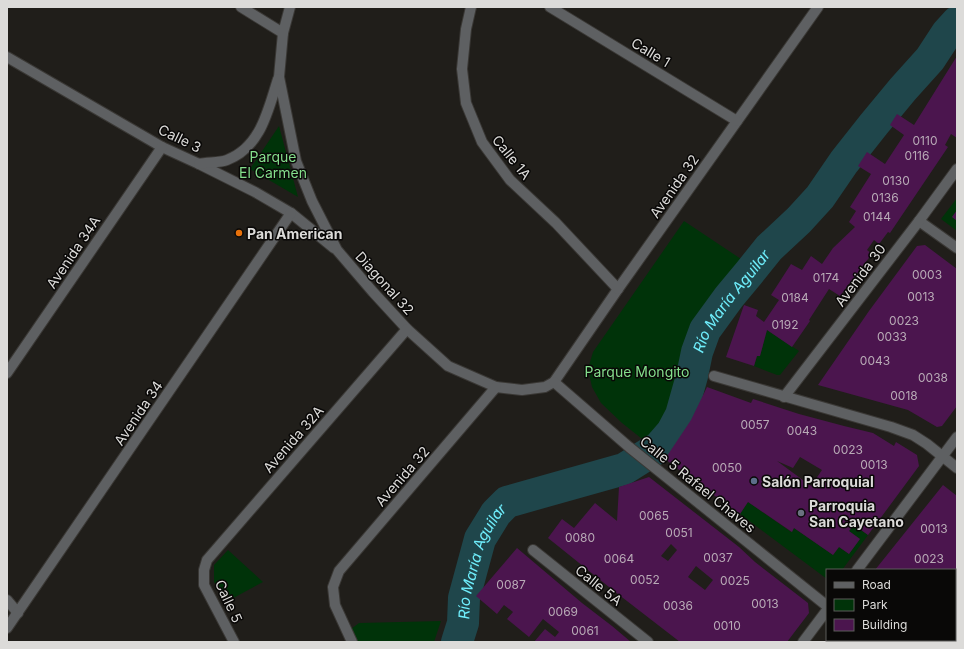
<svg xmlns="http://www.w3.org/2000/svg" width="964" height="649" font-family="Inter,sans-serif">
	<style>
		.green { fill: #003309 }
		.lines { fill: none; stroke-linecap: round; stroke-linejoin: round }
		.river { stroke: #1f464b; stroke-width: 32 }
		.building { fill: #4b154e; fill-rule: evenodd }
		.street-casing { stroke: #3a3835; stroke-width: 12 }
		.street { stroke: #5e6062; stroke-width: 10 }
		.food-dot { fill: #e8710a; stroke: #090807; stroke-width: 1.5 }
		.service-dot { fill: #5c6f8a; stroke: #090807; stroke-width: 1.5 }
		.worship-dot { fill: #6b7280; stroke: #090807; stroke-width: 1.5 }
		.labels { text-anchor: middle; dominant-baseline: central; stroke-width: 3; stroke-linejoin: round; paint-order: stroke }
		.number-label { font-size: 12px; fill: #b8aab6 }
		.street-label { font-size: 14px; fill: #dcdbd9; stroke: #090807 }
		.park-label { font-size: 14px; fill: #84dd8b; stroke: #090807 }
		.poi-label { font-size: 14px; font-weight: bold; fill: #dcdbd9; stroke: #090807; text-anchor: start }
		.water-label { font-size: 15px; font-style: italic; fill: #6feefc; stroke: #090807 }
	</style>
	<rect width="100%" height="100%" fill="#201e1a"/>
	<g class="green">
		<polygon points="279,126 298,197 250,169"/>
		<polygon points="957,198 957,231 941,219"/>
		<polygon points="684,221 747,263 699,329 690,354 685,378 674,413 658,439 651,446 622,423 601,403 592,387 588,369 593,352"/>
		<polygon points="767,330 799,351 780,375 777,375 754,366 757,356 760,356"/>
		<polygon points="748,502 791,532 794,528 833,555 839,547 849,554 860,539 849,531 854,525 868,535 842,570 827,570 827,579 740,514"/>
		<polygon points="228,550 263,582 226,602 214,582 214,565"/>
		<polygon points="441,621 434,642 357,642 351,629 359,623"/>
	</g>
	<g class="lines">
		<path class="river" id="s1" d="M457,642L463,623L464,598L480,539L496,513L507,502L624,469L659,447L672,432L681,415L692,376L697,352L705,330L729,297L749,273L769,248L799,220L820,197L844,162L874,124L903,89L930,59L947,33L957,22"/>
	</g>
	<g class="building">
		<polygon points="957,56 957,138 951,134 945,145 948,147 890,233 888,232 879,244 874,240 867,250 872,254 861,268 840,296 829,289 809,320 810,321 792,347 767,330 760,356 757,356 754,366 726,357 744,305 758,310 756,316 764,322 779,300 771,295 791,264 802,270 811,256 822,264 833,248 855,227 849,222 856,211 850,207 871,174 858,166 867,152 885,164 904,135 890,125 897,114 914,125"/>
		<polygon points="957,210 957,221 952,217"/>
		<polygon points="925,245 957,269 957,406 942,426 937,427 908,410 818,385 869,311 917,246"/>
		<path d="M707,387L751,403L753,399L799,414L844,426L873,433L894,446L896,442L917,455L919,466L868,535L854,525L849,531L860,539L849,554L839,547L833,555L794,528L792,532L748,502L740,514L686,475L665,459L691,420ZM800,457L822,470L811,486L777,461L793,468Z"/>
		<path d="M649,477L739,547L755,562L808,603L809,613L787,642H680L614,591L548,538L562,519L574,528L595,503L617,521L619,487ZM671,544L677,550L668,561L661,556ZM696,566L713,580L705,590L688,577Z"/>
		<polygon points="943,485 957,496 957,642 898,642 896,640 955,640 955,570 875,570"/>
		<polygon points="517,548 582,603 612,626 631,642 582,642 581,641 579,642 534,642 545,629 555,637 559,632 543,619 529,637 507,619 513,612 504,605 497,614 476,596"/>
		<polygon points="826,640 846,640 849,642 825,642"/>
	</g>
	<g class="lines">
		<defs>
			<g id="street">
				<polyline points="241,7 283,33"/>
				<polyline points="290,7 283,33 279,77 296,161 312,201 337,250 373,292 407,329 448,366 496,387 522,390 545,387 554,382 618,289 818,7"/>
				<polyline points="471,7 466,29 462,69 466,103 482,142 510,180 556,223 618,289"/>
				<polyline points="550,7 737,121"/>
				<polyline points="7,57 162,147 199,164 255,192 291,213 334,248"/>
				<path d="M199,164C208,162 219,163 227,160C261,147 268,110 278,79"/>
				<polyline points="919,221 957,248"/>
				<polyline points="7,373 162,147"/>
				<polyline points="714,376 891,427 913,435 927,444 957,468"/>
				<polyline points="554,382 629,447 827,606"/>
				<polyline points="784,397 919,221 957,169"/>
				<polyline points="533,550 648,642"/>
				<polyline points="857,570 957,437"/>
				<polyline points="7,600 18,613"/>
				<polyline points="7,628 291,213"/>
				<polyline points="868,640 871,642"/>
				<polyline points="234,642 204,585 204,570 207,560 407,329"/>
				<polyline points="352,642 335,605 333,587 339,571 496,387"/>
				<polyline points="803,642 827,610"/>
			</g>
		</defs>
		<use href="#street" class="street-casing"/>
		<use href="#street" class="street"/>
	</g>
	<circle class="food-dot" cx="239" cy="233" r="4"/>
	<circle class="service-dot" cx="754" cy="481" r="4"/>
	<circle class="worship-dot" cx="801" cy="513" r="4"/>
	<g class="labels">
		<g class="number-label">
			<text x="925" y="140">0110</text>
			<text x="917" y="155">0116</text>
			<text x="896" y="180">0130</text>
			<text x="885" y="197">0136</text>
			<text x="877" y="216">0144</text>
			<text x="927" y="274">0003</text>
			<text x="826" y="277">0174</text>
			<text x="921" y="296">0013</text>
			<text x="795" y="297">0184</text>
			<text x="904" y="320">0023</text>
			<text x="785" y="324">0192</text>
			<text x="892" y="336">0033</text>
			<text x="875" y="360">0043</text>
			<text x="933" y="377">0038</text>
			<text x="904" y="395">0018</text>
			<text x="755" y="424">0057</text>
			<text x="802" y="430">0043</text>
			<text x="848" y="449">0023</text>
			<text x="874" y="464">0013</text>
			<text x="727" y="467">0050</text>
			<text x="654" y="515">0065</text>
			<text x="934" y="528">0013</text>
			<text x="679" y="532">0051</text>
			<text x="580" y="537">0080</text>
			<text x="718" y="557">0037</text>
			<text x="619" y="558">0064</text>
			<text x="929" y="558">0023</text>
			<text x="645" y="579">0052</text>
			<text x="735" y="580">0025</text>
			<text x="511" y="584">0087</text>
			<text x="765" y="603">0013</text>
			<text x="678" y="605">0036</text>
			<text x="563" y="611">0069</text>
			<text x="727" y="625">0010</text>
			<text x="585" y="630">0061</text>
		</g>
		<g class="street-label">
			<text transform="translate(651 52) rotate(31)">Calle 1</text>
			<text transform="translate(180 138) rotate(26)">Calle 3</text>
			<text transform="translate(512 157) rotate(51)">Calle 1A</text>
			<text transform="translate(674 186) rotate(-55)">Avenida 32</text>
			<text transform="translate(73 252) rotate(-56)">Avenida 34A</text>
			<text transform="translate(860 275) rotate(-53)">Avenida 30</text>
			<text transform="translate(385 283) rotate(48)">Diagonal 32</text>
			<text transform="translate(138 413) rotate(-56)">Avenida 34</text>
			<text transform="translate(293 439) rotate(-49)">Avenida 32A</text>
			<text transform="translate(402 476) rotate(-49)">Avenida 32</text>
			<text transform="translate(698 484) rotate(39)">Calle 5 Rafael Chaves</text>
			<text transform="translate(599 585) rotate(39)">Calle 5A</text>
			<text transform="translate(229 601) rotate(65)">Calle 5</text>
		</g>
		<g class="park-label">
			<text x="273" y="156">Parque<tspan x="273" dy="16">El Carmen</tspan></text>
			<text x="637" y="371">Parque Mongito</text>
		</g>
		<g class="poi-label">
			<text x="247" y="233">Pan American</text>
			<text x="762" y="481">Salón Parroquial</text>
			<text x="809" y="505">Parroquia<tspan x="809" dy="16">San Cayetano</tspan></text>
		</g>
		<g class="water-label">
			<text stroke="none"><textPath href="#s1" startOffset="481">Río María Aguilar</textPath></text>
			<text stroke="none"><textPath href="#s1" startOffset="85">Río María Aguilar</textPath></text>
		</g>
	</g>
	<rect width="964" height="649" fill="none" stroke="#dcdbd9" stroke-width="16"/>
	<rect x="826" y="569" width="130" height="72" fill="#090807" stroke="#5d5c5b"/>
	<rect x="834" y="582" width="20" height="6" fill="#5e6062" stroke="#5d5c5b"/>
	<text x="862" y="589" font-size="12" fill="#dcdbd9">Road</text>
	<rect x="834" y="599" width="20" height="12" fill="#003309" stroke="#5d5c5b"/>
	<text x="862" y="609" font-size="12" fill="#dcdbd9">Park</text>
	<rect x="834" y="619" width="20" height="12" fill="#4b154e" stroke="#5d5c5b"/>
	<text x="862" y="629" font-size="12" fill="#dcdbd9">Building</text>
</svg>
